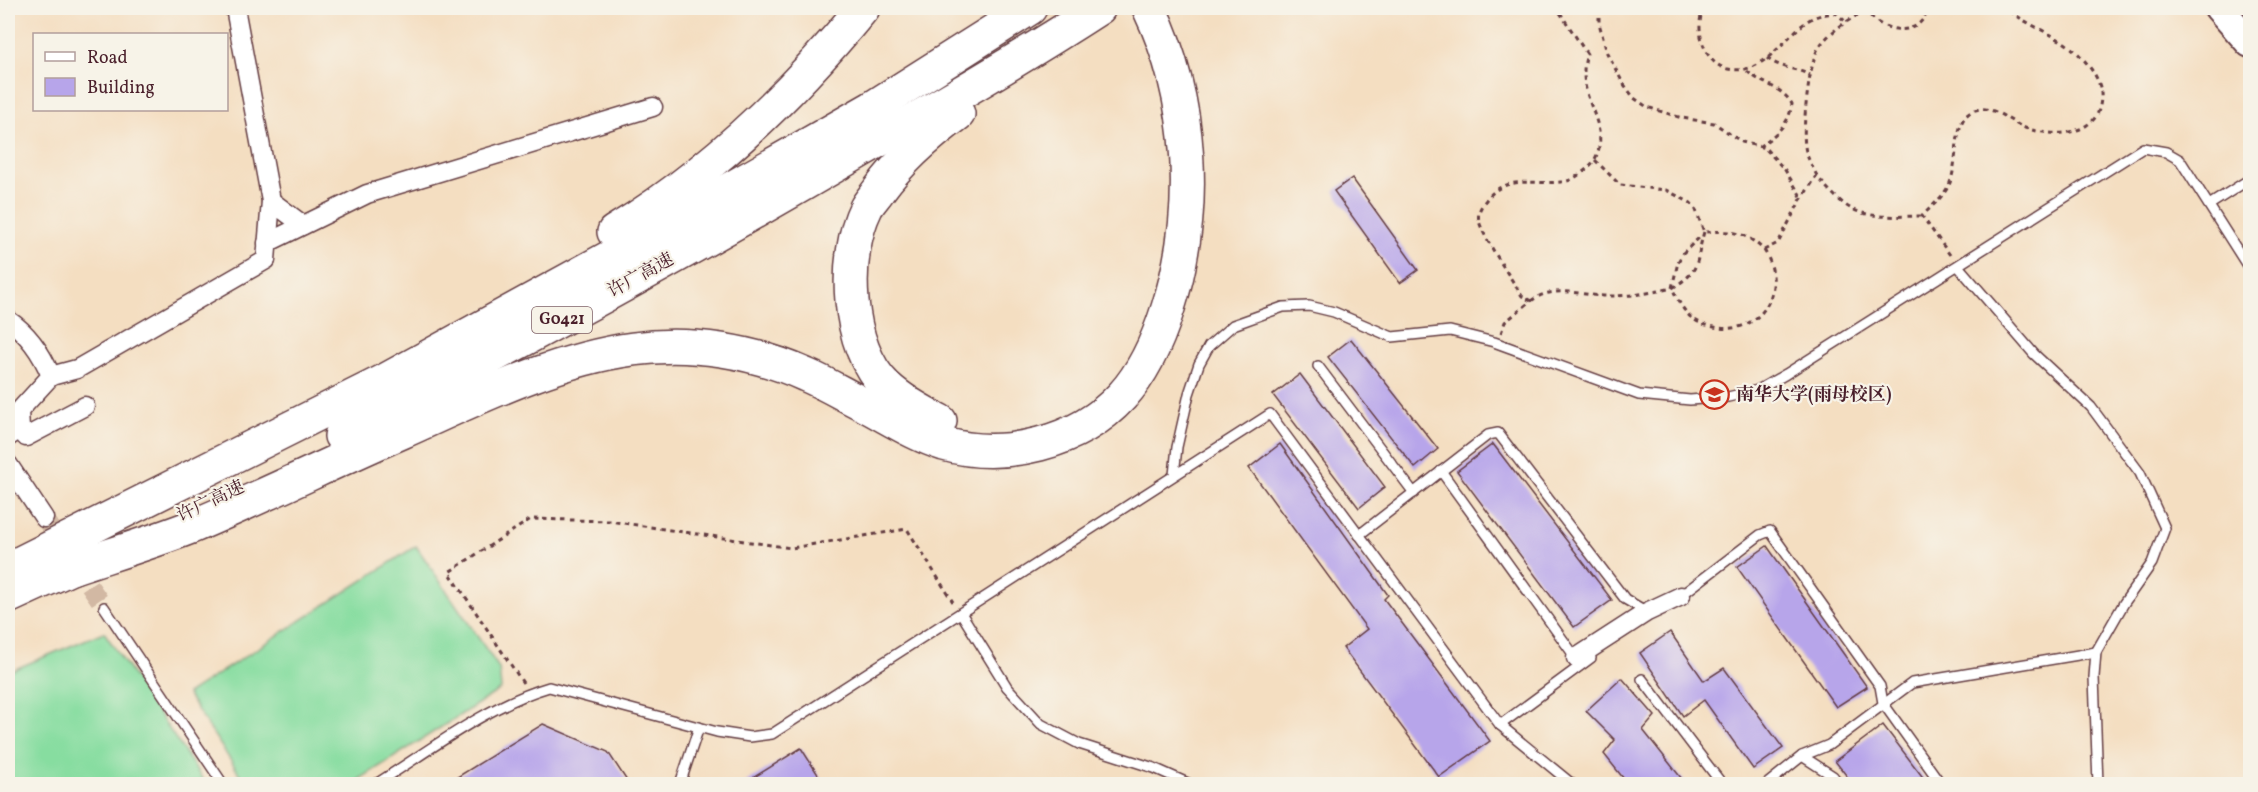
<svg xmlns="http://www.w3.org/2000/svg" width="2258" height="792" font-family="Vollkorn,'Noto Serif SC',serif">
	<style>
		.pitch { fill: #87dda0; stroke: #687e66; stroke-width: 1.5 }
		.building { fill: #b7a5ea }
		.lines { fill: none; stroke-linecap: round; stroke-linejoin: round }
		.minor-tunnel { stroke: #d2b8a3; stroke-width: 18; stroke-dasharray: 18 9; stroke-linecap: butt }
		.service-casing { stroke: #643c42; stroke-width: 12 }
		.minor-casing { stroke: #643c42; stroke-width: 21 }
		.primary-casing { stroke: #643c42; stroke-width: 32 }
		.motorway-casing { stroke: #643c42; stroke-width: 36 }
		.path { stroke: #643c42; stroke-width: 3; stroke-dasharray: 4.5 4.5; stroke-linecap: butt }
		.service { stroke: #fff; stroke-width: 9 }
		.minor { stroke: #fff; stroke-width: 18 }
		.primary { stroke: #fff; stroke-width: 28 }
		.motorway { stroke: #fff; stroke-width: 33 }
		.labels { text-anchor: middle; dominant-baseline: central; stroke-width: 4.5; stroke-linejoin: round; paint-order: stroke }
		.shield { fill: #f7f3e8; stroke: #7e5f64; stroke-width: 1.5 }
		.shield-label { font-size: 16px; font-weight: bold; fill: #4a1f2b }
		.street-label { font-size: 18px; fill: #4a1f2b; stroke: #f7f3e8 }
		.poi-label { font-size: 18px; font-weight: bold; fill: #4a1f2b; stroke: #f7f3e8; text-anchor: start }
	</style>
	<rect width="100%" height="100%" fill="#f7f3e8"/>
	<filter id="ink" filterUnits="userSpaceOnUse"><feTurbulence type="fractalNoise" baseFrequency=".0167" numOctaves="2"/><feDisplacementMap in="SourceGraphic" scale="12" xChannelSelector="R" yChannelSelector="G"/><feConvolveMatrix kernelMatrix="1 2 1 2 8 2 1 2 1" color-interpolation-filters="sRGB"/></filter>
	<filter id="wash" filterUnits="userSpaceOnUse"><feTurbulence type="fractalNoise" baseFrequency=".008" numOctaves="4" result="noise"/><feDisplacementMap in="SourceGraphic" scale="24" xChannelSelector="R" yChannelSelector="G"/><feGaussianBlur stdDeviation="1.35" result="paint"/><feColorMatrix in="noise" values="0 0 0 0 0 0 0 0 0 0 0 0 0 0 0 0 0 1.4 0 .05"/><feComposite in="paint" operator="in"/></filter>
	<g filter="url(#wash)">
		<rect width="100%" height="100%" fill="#f4dec1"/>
		<g class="pitch">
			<polygon points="416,546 499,668 501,689 352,784 246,784 187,694"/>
			<polygon points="104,632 206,784 8,784 8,672"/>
		</g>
		<g id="blocks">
			<g class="building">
				<polygon points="1352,178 1418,270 1400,283 1334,191"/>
				<polygon points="1351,339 1438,449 1415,468 1328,357"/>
				<polygon points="1300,374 1385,487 1359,508 1273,395"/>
				<polygon points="1280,444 1388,595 1384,599 1490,741 1439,777 1343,648 1367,629 1249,468"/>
				<polygon points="1493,444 1612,600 1574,627 1457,471"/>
				<polygon points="1767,546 1867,687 1836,707 1737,567"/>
				<polygon points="1670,632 1704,681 1724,668 1783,748 1753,769 1704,700 1683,716 1640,653"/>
				<polygon points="1622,678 1655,716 1643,730 1686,784 1628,784 1604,754 1615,740 1586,711"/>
				<polygon points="543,724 608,752 629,784 446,784"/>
				<polygon points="1883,725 1928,784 1853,784 1835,761"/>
				<polygon points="801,748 824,784 743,784"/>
			</g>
		</g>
	</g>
	<g filter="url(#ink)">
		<use href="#blocks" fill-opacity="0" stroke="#643c42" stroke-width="1.5"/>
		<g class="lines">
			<polyline class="minor-tunnel" points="44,518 104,607"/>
			<defs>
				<g id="service">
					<polyline points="2209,205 2250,179"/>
					<polyline points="1958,266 2034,354 2091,407 2140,473 2165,528 2152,563 2124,603 2096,652 2094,677 2098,784"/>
					<polyline points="1318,366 1414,493"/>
					<polyline points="1441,471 1576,658"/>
					<polyline points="1174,475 1177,447 1189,394 1199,364 1209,346 1233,325 1283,307 1309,306 1334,312 1392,337 1450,331 1494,342 1639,395 1690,400 1728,397 1758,390 1786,374 2143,148 2166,152 2180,160 2250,270"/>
					<polyline points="1359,535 1488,435 1498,433 1625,599 1647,612"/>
					<polyline points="1679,597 1760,535 1770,531 1880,686 1883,703 1941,784"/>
					<polyline points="104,607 223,784"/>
					<polyline points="961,613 1007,687 1041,724 1079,744 1154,768 1190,784"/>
					<polyline points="1642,679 1722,784"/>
					<polyline points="1500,725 1591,658"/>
					<polyline points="1802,756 1833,776 1839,784"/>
					<path d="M376,784C430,750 488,705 549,687L717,732L750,737L772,734L1270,414L1500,725L1572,784"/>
					<polyline points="680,784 699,727"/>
					<polyline points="1767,784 1802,756 1829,745 1912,683 2096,652"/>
				</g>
				<g id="minor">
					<polyline points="271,201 303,225"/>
					<polyline points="267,243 367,194 653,107"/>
					<path d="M8,320C29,334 42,354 51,376L19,411L20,429L8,437"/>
					<polyline points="51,376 77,369 266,260 271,201 235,8"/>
					<polyline points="20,429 26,437 85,406"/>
					<polyline points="8,464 44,518"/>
					<polyline points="1576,658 1647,612 1681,596"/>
				</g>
				<polyline id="primary" points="2219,8 2250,43"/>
				<g id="motorway">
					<path d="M614,232C710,174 792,94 863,8"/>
					<path d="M940,421C920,411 902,401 886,386C846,348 842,256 866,208C869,202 875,196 879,190C901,160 928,136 958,114"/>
					<path d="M341,436C517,345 691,250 862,150C942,104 1022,58 1099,8"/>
					<path d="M74,567C113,554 153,542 191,527C262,497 331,463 402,432C476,399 552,360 633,349C691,341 753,351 806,375C825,383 843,394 861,403C888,417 915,435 944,444C1004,461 1079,443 1122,396C1144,372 1158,340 1168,308C1199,211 1193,100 1149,8"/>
					<polyline points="8,569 384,381 623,250 872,108 1030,8"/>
					<polyline points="8,597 93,558"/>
				</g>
			</defs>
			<use href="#service" class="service-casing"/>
			<use href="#minor" class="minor-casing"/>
			<use href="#primary" class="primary-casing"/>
			<use href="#motorway" class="motorway-casing"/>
			<g class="path">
				<polyline points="1599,8 1599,23 1607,53 1623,83 1634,98 1647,107 1682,118 1714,123 1742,142 1765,148 1785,170 1802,198"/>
				<path d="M1703,8C1698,23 1699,38 1707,53C1712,61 1718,67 1728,69C1765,76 1782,38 1809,20C1817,15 1826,14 1836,13L1846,22"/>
				<path d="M1866,8C1875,33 1923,40 1927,8"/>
				<path d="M1767,58C1779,68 1796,68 1810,75"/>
				<path d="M1747,71C1760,84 1782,86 1792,104C1789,125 1776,134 1760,146"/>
				<path d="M1595,160L1620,185L1666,190L1691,203L1696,210L1704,232C1731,231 1743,230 1764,250L1778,243L1800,201L1817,176C1825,186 1834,196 1844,204C1864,220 1898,216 1922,216"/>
				<path d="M1817,176C1813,167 1806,157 1805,146C1802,127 1809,62 1819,47C1831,30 1849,20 1866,10"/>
				<path d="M1704,232C1695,261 1703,270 1672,288C1676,296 1680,305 1686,312C1692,320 1701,324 1710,326C1758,340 1790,291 1764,250"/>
				<path d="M1950,255L1922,216C1932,206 1943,197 1949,185C1958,166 1954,126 1967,115C1987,98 2007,121 2025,128C2044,134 2070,137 2087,125C2097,119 2100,110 2101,98C2102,88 2097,77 2091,69C2068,35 2035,32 2006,8"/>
				<path d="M1531,301C1555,283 1584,297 1610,296C1631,296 1651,293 1672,288L1678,262L1683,253L1701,236"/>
				<path d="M1501,333L1505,322L1531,301L1522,296C1511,278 1484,239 1479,221C1477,213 1481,206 1486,200C1507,172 1538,187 1567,181C1575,179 1591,167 1595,159C1613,124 1573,97 1587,54L1557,8"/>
				<polyline points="523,683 449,572 531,519 610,521 791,548 907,529 953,602"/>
			</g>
			<use href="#service" class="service"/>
			<use href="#minor" class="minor"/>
			<use href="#primary" class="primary"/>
			<use href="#motorway" class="motorway"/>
		</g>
	</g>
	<defs>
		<symbol id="university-ring" viewBox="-11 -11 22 22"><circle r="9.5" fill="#f7f3e8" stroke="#c8321e" stroke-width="1.5"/><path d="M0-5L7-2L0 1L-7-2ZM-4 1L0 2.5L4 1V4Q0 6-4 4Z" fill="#c8321e"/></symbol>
	</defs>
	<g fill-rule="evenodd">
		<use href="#university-ring" x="1698" y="378" width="33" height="33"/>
	</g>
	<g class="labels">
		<rect class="shield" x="532" y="307" width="60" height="26" rx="4.5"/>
		<g class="shield-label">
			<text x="562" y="320">G0421</text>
		</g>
		<g class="street-label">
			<text transform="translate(641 276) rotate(-29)">许广高速</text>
			<text transform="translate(211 502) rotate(-26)">许广高速</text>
		</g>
		<g class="poi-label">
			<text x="1736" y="395">南华大学(雨母校区)</text>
		</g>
	</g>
	<rect width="2258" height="792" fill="none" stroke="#f7f3e8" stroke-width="30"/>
	<rect x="33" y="33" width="195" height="78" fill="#f7f3e8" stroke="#b29e9c" stroke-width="1.5"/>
	<rect x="45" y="52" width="30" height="9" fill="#ffffff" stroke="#b29e9c" stroke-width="1.5"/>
	<text x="87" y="63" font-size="18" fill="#4a1f2b">Road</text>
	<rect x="45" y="78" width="30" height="18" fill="#b7a5ea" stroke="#b29e9c" stroke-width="1.5"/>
	<text x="87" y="93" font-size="18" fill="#4a1f2b">Building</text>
</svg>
